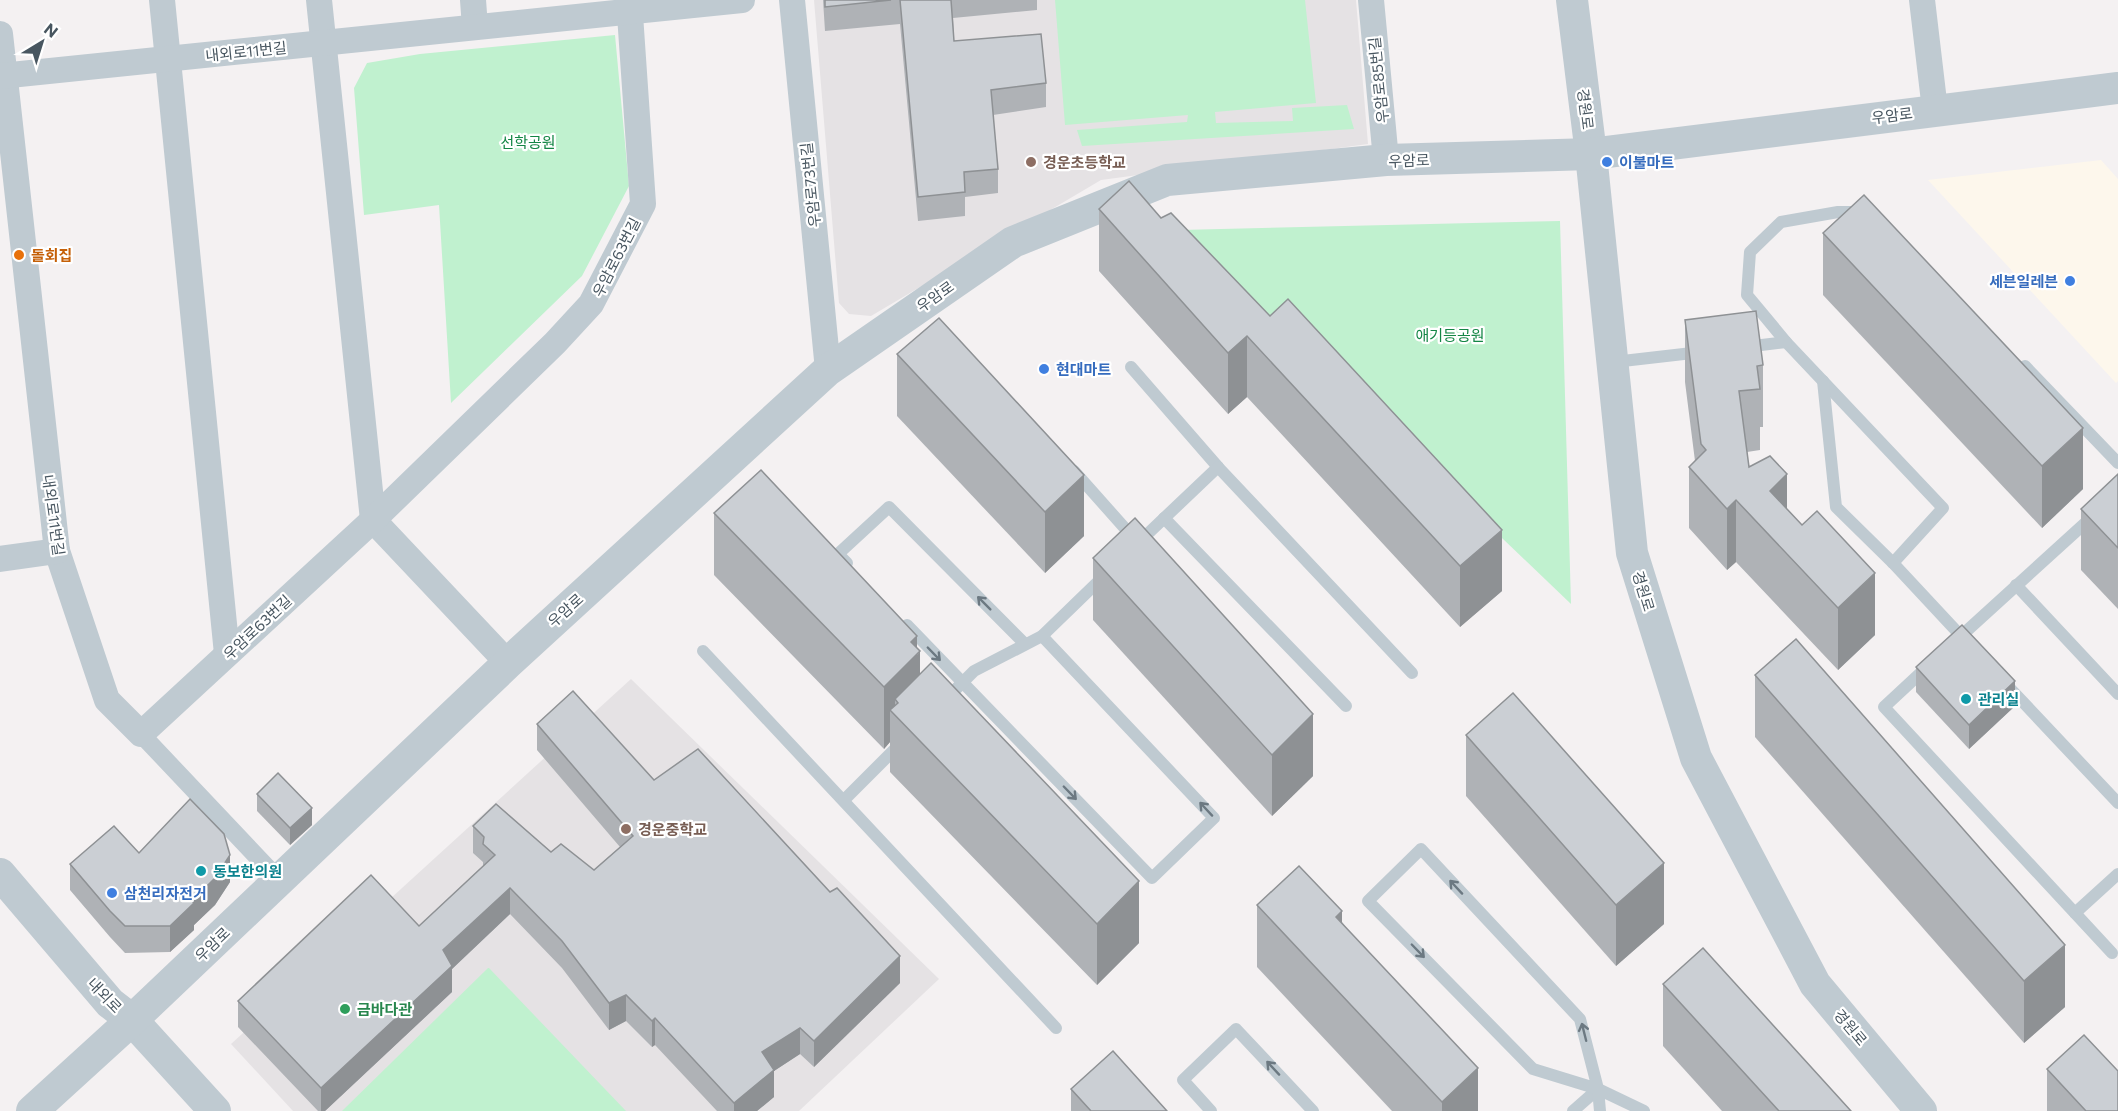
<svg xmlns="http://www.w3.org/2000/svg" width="2118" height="1111" font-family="Commissioner,'Noto Sans KR',sans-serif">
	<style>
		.commercial { fill: #fdf7ec }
		.education { fill: #e5e2e4 }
		.green { fill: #c0f1cf }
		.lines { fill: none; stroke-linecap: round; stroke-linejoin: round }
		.service { stroke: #bfcad1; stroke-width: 12 }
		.pedestrian { stroke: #bfcad1; stroke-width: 18 }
		.minor { stroke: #bfcad1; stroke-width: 26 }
		.tertiary { stroke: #bfcad1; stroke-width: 32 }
		.wall { fill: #afb2b6 }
		.shaded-wall { fill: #8e9194 }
		.building { fill: #cbcfd4; stroke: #8e9194; stroke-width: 1.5 }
		.oneway { stroke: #6c7982 }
		.education-dot { fill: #8d6e63; stroke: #fff; stroke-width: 2 }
		.shop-dot { fill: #3f7fe0; stroke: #fff; stroke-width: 2 }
		.food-dot { fill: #e8710a; stroke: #fff; stroke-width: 2 }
		.culture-dot { fill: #0f9aa8; stroke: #fff; stroke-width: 2 }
		.leisure-dot { fill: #2e9e5b; stroke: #fff; stroke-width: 2 }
		.labels { text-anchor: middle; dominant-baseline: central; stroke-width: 4.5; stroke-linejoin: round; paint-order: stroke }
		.street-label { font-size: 15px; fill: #485660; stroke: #fff }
		.park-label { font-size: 15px; fill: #148645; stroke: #fff }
		.education-label { font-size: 15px; font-weight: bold; fill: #785e54; stroke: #fff; text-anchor: start }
		.shop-label { font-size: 15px; font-weight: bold; fill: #366cbe; stroke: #fff; text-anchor: start }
		.food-label { font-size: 15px; font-weight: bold; fill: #c56008; stroke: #fff; text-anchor: start }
		.culture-label { font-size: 15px; font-weight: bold; fill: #0d838f; stroke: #fff; text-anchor: start }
		.leisure-label { font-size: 15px; font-weight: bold; fill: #27864d; stroke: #fff; text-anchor: start }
	</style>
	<rect width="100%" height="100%" fill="#f4f1f2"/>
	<polygon class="commercial" points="2101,160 2118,179 2118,381 2116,383 1928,180"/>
	<g class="education">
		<polygon points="814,0 1356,0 1368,144 1101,180 871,316 849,314 839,303"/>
		<polygon points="631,679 939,979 799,1111 293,1111 231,1044"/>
	</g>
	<g class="green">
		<polygon points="1055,0 1305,0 1316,103 1215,112 1216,123 1293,121 1292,108 1347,105 1354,129 1082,146 1077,130 1187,122 1188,115 1065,125"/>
		<polygon points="615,35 629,186 582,276 451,403 439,205 364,215 354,88 367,63 420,54"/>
		<polygon points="1560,221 1571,604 1180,230"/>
		<polygon points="489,968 626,1111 342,1111 488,968"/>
	</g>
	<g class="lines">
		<g class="service">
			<polyline points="1860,212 1838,212 1781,222 1750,252 1747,295 1786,342 1943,508 1893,563"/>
			<polyline points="1745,347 1786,342"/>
			<polyline points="1614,362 1701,352"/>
			<polyline points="2025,366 2118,463"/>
			<polyline points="1131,367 1218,467"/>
			<polyline points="1823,381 1836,507 1893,563 1961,636 2093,516"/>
			<polyline points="1074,471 1138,543 1218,467 1412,673"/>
			<polyline points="1164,518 1346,706"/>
			<polyline points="847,563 838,554 889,507 1025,644"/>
			<polyline points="2016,585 2118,694"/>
			<polyline points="907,625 1152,878 1214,818 1042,636"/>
			<polyline points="703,651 1056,1028"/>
			<polyline points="1926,668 1884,707 2112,953"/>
			<polyline points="2004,682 2118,803"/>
			<polyline points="956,689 974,671 1042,636 1105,575"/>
			<polyline points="844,800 901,743"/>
			<polyline points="2075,913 2118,874"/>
			<polyline points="1211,1111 1183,1080 1236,1029 1313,1111"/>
			<polyline points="1573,1111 1598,1089"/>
			<polyline points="1600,1111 1598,1089 1580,1019 1421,849 1368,901 1533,1069 1598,1089 1644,1111"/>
		</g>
		<polyline class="pedestrian" points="141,734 279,880"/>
		<g class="minor">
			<polyline points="162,0 227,654"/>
			<polyline points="319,0 373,520 508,663"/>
			<polyline points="473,0 475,27"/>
			<polyline points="792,0 828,370"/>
			<polyline points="1371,0 1386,160"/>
			<polyline points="1922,0 1935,110"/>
			<polyline points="0,34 57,551 107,700 141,734 373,520 555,343 591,304 643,204 629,0"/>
			<polyline points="0,76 742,0"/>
			<polyline points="0,559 57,551"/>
		</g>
		<g class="tertiary">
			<polyline points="1572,0 1591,154 1632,553 1696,758 1815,984 1921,1111"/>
			<polyline points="0,874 110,1003 132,1020 215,1111"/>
			<polyline points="32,1111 132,1020 508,663 828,370 1013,242 1167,180 1386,160 1591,154 2118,88"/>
		</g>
	</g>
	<g class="wall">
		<polygon points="823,0 1037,0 1037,10 953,18 954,41 1046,83 1046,107 993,115 998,169 998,193 965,197 965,216 918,221 900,24 825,31"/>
		<polygon points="1099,209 1161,218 1502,591 1460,627 1247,397 1228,414 1099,271"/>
		<polygon points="1823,233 2083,489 2042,528 1823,295"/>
		<polygon points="1685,320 1763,365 1763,427 1760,427 1760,450 1747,452 1749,467 1787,509 1875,635 1838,670 1736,562 1727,570 1689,528 1689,467 1695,461 1685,382"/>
		<polygon points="897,354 1084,536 1045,573 897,416"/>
		<polygon points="2118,474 2118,609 2081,570 2081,509"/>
		<polygon points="714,513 917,648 920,675 1139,943 1097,985 890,772 890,742 884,749 714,575"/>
		<polygon points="1093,558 1313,776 1272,816 1093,620"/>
		<polygon points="1916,667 2015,706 1969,749 1916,692"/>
		<polygon points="1755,675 2065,1007 2024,1043 1755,737"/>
		<polygon points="537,724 654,780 900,983 814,1067 800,1054 774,1071 774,1097 757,1111 717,1111 655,1045 652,1047 626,1021 609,1030 562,968 510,914 452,969 452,992 325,1111 318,1111 238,1027 238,1001 419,926 483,866 483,862 473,853 473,826 594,870 620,847 537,750"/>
		<polygon points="1466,735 1664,924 1616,966 1466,796"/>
		<polygon points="257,794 312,825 290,845 257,811"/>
		<polygon points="139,853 230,882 215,905 194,925 194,930 170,952 125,953 110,937 70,890 70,864"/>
		<polygon points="1257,905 1342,922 1478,1111 1392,1111 1257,967"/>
		<polygon points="1663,984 1851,1111 1722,1111 1663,1046"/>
		<polygon points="2047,1069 2118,1111 2047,1111"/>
		<polygon points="1071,1089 1167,1111 1071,1111"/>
	</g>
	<g class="shaded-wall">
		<polygon points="1247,336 1247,397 1228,414 1228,353"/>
		<polygon points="2083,428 2083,489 2042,528 2042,466"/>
		<polygon points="1787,474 1787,536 1770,491"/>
		<polygon points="1084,475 1084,536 1045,573 1045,512"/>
		<polygon points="1736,500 1736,562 1727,570 1727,509"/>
		<polygon points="1502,530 1502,591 1460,627 1460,566"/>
		<polygon points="1875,573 1875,635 1838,670 1838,608"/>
		<polygon points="917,636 917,655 920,651 920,713 898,703 895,699 895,715 890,710 890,742 884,749 884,687 911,642"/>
		<polygon points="2015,681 2015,706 1969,749 1969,725"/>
		<polygon points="1313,714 1313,776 1272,816 1272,755"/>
		<polygon points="312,808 312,825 290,845 290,828"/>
		<polygon points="230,855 230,882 215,905 194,925 194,930 170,952 170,926"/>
		<polygon points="1664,863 1664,924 1616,966 1616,905"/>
		<polygon points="1139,881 1139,943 1097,985 1097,924"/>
		<polygon points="510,888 510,914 452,969 452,992 325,1111 321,1111 321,1088 443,950"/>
		<polygon points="1342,911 1342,973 1336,917"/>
		<polygon points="2065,945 2065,1007 2024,1043 2024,981"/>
		<polygon points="900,956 900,983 814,1067 814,1041"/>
		<polygon points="626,995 626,1021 609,1030 609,1003"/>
		<polygon points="655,1018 655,1045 652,1047 652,1021"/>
		<polygon points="800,1028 800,1054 774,1071 774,1097 757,1111 734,1111 734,1103 762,1052"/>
		<polygon points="1478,1068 1478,1111 1442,1111 1442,1102"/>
	</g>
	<g class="building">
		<polygon points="825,0 891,0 825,7"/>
		<polygon points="900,0 951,0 954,41 1041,34 1046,83 991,90 998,169 964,172 965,192 918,197"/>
		<polygon points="1129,181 1161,218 1171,213 1270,316 1288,299 1502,530 1460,566 1247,336 1228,353 1099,209"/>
		<polygon points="1864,195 2083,428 2042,466 1823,233"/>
		<polygon points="1756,311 1763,365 1757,366 1760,389 1739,391 1749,467 1770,456 1787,474 1770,491 1802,525 1817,511 1875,573 1838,608 1736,500 1727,509 1689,467 1706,450 1701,444 1685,320"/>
		<polygon points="939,318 1084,475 1045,512 897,354"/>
		<polygon points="761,470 917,636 911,642 920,651 884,687 714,513"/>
		<polygon points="2118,474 2118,548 2081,509"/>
		<polygon points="1135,518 1313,714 1272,755 1093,558"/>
		<polygon points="1962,625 2015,681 1969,725 1916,667"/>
		<polygon points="1796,639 2065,945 2024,981 1755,675"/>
		<polygon points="931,663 1139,881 1097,924 890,710 898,703 895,699"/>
		<polygon points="573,691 654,780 698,749 830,892 837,888 900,956 814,1041 800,1028 762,1052 774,1070 734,1103 655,1018 652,1021 626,995 609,1003 562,941 510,888 443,950 452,966 321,1088 238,1001 371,875 419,926 495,855 483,844 484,837 473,826 496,804 551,852 561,844 594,870 633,836 537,724"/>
		<polygon points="1513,693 1664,863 1616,905 1466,735"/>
		<polygon points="278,773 312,808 290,828 257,794"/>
		<polygon points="190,799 224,834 230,855 215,878 192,901 194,903 170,926 125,926 110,911 70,864 114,826 139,853"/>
		<polygon points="1299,866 1342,911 1336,917 1478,1068 1442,1102 1257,905"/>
		<polygon points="1703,948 1851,1111 1779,1111 1663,984"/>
		<polygon points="2084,1035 2118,1071 2118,1111 2086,1111 2047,1069"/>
		<polygon points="1113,1051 1167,1111 1091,1111 1071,1089"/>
	</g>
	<defs><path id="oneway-shaft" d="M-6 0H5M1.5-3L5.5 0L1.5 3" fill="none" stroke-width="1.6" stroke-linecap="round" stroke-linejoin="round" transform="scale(1.5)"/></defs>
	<g class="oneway">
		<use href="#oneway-shaft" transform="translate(984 603) rotate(-135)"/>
		<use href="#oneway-shaft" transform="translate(934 654) rotate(46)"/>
		<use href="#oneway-shaft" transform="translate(1070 793) rotate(46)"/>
		<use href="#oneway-shaft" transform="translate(1206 809) rotate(-133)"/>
		<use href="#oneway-shaft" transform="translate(1456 887) rotate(-133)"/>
		<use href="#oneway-shaft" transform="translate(1418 951) rotate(46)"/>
		<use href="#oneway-shaft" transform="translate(1584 1032) rotate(-104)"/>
		<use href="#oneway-shaft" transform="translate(1273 1068) rotate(-133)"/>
	</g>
	<g class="education-dot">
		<circle cx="1031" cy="162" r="6"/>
		<circle cx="626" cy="829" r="6"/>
	</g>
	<g class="shop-dot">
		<circle cx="1607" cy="162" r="6"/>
		<circle cx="2070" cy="281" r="6"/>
		<circle cx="1044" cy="369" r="6"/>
		<circle cx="112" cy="893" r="6"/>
	</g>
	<circle class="food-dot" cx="19" cy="255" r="6"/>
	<g class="culture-dot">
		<circle cx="1966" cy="699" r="6"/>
		<circle cx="201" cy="871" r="6"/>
	</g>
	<circle class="leisure-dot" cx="345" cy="1009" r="6"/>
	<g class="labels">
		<g class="street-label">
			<text transform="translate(246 51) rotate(-6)">내외로11번길</text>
			<text transform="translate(1378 80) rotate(-96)">우암로85번길</text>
			<text transform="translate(1586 109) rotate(83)">경원로</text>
			<text transform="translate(1892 115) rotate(-7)">우암로</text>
			<text transform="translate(1409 160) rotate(-2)">우암로</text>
			<text transform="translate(810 185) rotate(-96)">우암로73번길</text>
			<text transform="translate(616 257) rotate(-63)">우암로63번길</text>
			<text transform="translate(935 296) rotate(-35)">우암로</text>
			<text transform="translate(54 515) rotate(82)">내외로11번길</text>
			<text transform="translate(1644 591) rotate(73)">경원로</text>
			<text transform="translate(565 610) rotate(-42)">우암로</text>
			<text transform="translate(257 627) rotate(-43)">우암로63번길</text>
			<text transform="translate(212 944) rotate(-44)">우암로</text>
			<text transform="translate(105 995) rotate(46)">내외로</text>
			<text transform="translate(1851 1027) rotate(50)">경원로</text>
		</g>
		<g class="park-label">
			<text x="528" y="142">선학공원</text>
			<text x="1450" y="335">애기등공원</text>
		</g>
		<g class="education-label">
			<text x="1043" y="162">경운초등학교</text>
			<text x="638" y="829">경운중학교</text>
		</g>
		<g class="shop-label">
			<text x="1619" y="162">이불마트</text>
			<text x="2058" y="281" text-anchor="end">세븐일레븐</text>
			<text x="1056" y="369">현대마트</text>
			<text x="124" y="893">삼천리자전거</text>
		</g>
		<g class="food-label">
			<text x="31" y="255">돌회집</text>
		</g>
		<g class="culture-label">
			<text x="1978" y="699">관리실</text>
			<text x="213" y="871">동보한의원</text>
		</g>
		<g class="leisure-label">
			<text x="357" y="1009">금바다관</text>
		</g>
	</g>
	<g transform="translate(42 42) rotate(38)" stroke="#ffffff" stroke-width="4.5" paint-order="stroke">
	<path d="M0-4.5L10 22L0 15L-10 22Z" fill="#485660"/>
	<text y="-9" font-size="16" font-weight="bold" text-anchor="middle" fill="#485660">N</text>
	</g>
</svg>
